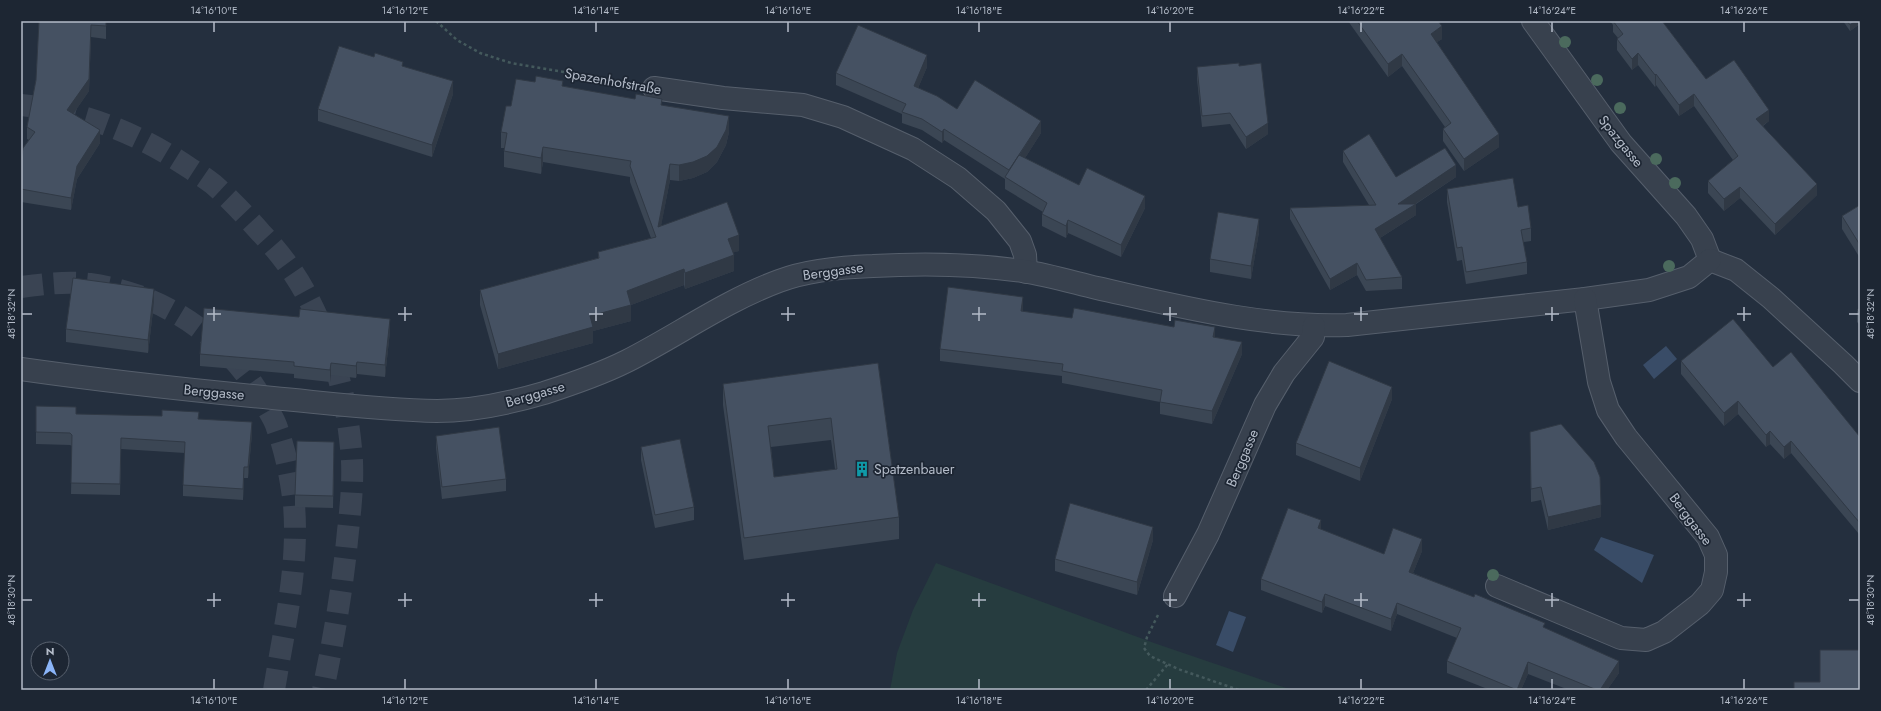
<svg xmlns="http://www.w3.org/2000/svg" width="1881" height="711" font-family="Jost,sans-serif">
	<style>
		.green { fill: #263c3f }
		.water { fill: #394c67 }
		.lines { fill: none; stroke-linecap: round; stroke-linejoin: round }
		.highway-tunnel { stroke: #3a4453; stroke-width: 22; stroke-dasharray: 22 11; stroke-linecap: butt }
		.street-casing { stroke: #565f6c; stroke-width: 24 }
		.path { stroke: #44595c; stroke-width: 2.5; stroke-dasharray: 3 3; stroke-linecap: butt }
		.street { stroke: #38414e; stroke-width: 22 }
		.tree { fill: #4b6a5d }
		.wall { fill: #3b4654; fill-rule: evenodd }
		.shaded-wall { fill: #303945 }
		.building { fill: #455162; stroke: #303945; fill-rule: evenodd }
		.ticks { fill: none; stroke: #b4bcc9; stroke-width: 1.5 }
		.labels { text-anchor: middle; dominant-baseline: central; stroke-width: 3.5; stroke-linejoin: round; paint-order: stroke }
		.street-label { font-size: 14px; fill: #b4bcc9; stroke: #1d2633 }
		.poi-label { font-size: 14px; fill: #b4bcc9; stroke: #1d2633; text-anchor: start }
		.neatline { fill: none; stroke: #b4bcc9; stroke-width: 1.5 }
		.ticks-label { font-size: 10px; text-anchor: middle; fill: #b4bcc9 }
	</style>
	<rect width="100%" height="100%" fill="#242f3e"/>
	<polygon class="green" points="936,563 1154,643 1292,690 890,690 897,653 913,610"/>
	<g class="water">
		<polygon points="1666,346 1677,359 1654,379 1643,365"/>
		<polygon points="1601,537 1654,555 1642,583 1594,550"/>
		<polygon points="1229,611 1246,617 1233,652 1216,645"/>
	</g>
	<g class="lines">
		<g class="highway-tunnel">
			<path d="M21,105C81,111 138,133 188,167C196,172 205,178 213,184C230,199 246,216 261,233C279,252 296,274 308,298C332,344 346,395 351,448C354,475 351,504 348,531C343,585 334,638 323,690"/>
			<path d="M21,287C44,284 67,281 90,284C164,294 229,338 265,404C269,412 275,420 277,428C286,453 291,479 294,505C299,567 284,629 274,690"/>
		</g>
		<defs>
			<g id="street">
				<polyline points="1533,21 1621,143 1686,216 1702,239 1710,260"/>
				<polyline points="654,88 723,98 803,105 843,117 913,149 958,178 996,211 1020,241 1025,255 1026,272"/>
				<polyline points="1710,260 1736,270 1771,298 1843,364 1860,381"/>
				<path d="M21,369C105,381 189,390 273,398C327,403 382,410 437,411C473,411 510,403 544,393C572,384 601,374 627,361C678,335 725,301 779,281C808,270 842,267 873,266C923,263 974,264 1023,271C1048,275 1072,282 1097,288C1178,306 1263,328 1347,325L1585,299L1649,290L1689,277L1710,260"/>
				<polyline points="1497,586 1621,638 1646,640 1664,632 1700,604 1712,590 1716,572 1716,555 1708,537 1626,437 1608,410 1599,382 1585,299"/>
				<polyline points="1175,596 1208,534 1265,405 1284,373 1313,337 1314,326"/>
			</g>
		</defs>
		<use href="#street" class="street-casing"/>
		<g class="path">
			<polyline points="436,21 457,40 480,53 511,63 628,83"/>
			<polyline points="1158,615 1147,637 1144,648 1150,656 1178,669 1239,690"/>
			<polyline points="1146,690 1168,664"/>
		</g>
		<use href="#street" class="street"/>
	</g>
	<g class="tree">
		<circle cx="1565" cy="42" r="6"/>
		<circle cx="1597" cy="80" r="6"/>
		<circle cx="1620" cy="108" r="6"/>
		<circle cx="1656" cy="159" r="6"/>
		<circle cx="1675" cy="183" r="6"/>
		<circle cx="1669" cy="266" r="6"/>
		<circle cx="1493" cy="575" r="6"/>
	</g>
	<g class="wall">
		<polygon points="39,21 106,21 106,39 91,37 89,91 73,114 100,143 77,179 71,210 21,202 21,161 29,140 27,139 27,127 36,80"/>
		<polygon points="1348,21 1438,21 1442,39 1437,42 1499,147 1464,171 1443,141 1443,129 1445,127 1402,66 1388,77"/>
		<polygon points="1610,21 1662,21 1706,79 1769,121 1763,126 1817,195 1775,235 1740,198 1724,211 1708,193 1708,181 1733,160 1694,106 1679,116 1656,85 1655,87 1638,65 1632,70 1617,50 1617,39 1618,38 1613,32 1613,25"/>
		<polygon points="1843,21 1860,21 1860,24 1850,31"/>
		<polygon points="403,66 453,94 432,157 318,121 318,109"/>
		<polygon points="1239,66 1268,134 1246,149 1230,124 1202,127 1197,79 1197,67"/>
		<polygon points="927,67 918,88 957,109 1041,133 1025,158 1079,185 1145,208 1121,257 1068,233 1066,238 1042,226 1042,214 1043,212 1005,189 1005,179 944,140 942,143 922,130 902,123 902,114 836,85 836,73"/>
		<polygon points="535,82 563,86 662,105 729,132 726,145 717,162 707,172 693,178 679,181 670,180 661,225 739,251 733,252 734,271 685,289 684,285 631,305 631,321 593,331 593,343 498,369 480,305 480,290 598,258 598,252 651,238 630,182 630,177 543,162 541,174 504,167 504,148 501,148 501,132 511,106"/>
		<polygon points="1343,151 1396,177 1456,177 1416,204 1416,215 1380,238 1402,277 1402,289 1366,291 1357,275 1330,290 1290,219 1290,208 1369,205 1343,162"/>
		<polygon points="1447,189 1518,207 1531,228 1531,241 1523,242 1527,262 1527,274 1466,284 1462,260 1457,261 1447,202"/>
		<polygon points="1860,205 1860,258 1842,229 1842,216"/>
		<polygon points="1259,232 1251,279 1210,272 1210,259"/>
		<polygon points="154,302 148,353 66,342 66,329"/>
		<polygon points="1860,307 1860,325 1857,322 1857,310"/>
		<polygon points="1023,309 1023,312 1215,337 1242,354 1212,424 1160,414 1160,402 1062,383 1062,376 940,361 940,349"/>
		<polygon points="390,331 385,377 357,374 356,378 331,375 330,382 294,378 294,374 200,366 200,354"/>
		<polygon points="1681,361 1773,367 1860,437 1860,534 1859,534 1791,453 1784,459 1770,444 1766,447 1738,414 1724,426 1681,374"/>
		<path d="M878,363L899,517V539L744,560L723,405V384ZM831,440L835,469L774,477L771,447Z"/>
		<polygon points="1392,399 1360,481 1296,455 1296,443"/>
		<polygon points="36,406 76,414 199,419 252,433 248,478 244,478 243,500 183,496 183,485 185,453 121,449 120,495 71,494 72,446 70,445 36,444"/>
		<polygon points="1530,432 1601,517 1548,530 1541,500 1531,502"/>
		<polygon points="436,436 506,479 506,491 442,499 436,448"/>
		<polygon points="641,447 694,507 694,520 655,528 641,460"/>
		<polygon points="334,455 333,508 295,507 295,495"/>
		<polygon points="1321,530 1384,554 1422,551 1413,573 1545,628 1619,673 1607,690 1569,690 1528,674 1521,690 1490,690 1447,673 1447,661 1457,638 1397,614 1391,631 1325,606 1322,613 1261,590 1261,579"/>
		<polygon points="1153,540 1137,595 1055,571 1055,559"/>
	</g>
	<g class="shaded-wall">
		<polygon points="1855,21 1860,21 1860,24 1850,31 1850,25"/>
		<polygon points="91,25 89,91 67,123 67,110"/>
		<polygon points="1442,26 1442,39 1431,46 1431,34"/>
		<polygon points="1638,53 1638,65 1632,70 1632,59"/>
		<polygon points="1402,54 1402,66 1388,77 1388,64"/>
		<polygon points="927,55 927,67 914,98 914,86"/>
		<polygon points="1656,74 1656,85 1655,87 1655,75"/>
		<polygon points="453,81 453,94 432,157 432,145"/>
		<polygon points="1694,94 1694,106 1679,116 1679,105"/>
		<polygon points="1769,110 1769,121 1756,130 1756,119"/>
		<polygon points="729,116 729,132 726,145 717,162 707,172 693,178 679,181 679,165"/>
		<polygon points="1041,121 1041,133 1011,180 1010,170"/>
		<polygon points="1268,123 1268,134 1246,149 1246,137"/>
		<polygon points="944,129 944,140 942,143 942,132"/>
		<polygon points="100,130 100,143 77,179 71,210 71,198 77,166"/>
		<polygon points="1499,134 1499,147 1464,171 1464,159"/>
		<polygon points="543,147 543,162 541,174 541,158"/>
		<polygon points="670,164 670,180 658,242 658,227"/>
		<polygon points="1456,165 1456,177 1412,206 1416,204 1416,215 1375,241 1375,229 1398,204"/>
		<polygon points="1817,184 1817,195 1775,235 1775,224"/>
		<polygon points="1740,187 1740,198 1724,211 1724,199"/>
		<polygon points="1145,196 1145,208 1121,257 1121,245"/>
		<polygon points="1259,219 1259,232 1251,279 1251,266"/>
		<polygon points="1068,220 1068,233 1066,238 1066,226"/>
		<polygon points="739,235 739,251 728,254 728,239"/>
		<polygon points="734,255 734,271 685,289 685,273"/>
		<polygon points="1357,263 1357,275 1330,290 1330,279"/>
		<polygon points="684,269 684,285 631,305 631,321 593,331 593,343 498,369 498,354 627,291"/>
		<polygon points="154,289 154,302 148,353 148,340"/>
		<polygon points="1023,297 1023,309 1021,324 1021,311"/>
		<polygon points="390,319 390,331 385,377 385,365"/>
		<polygon points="1215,327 1215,340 1213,337"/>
		<polygon points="1242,342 1242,354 1212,424 1212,411"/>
		<polygon points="357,362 357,374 356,378 356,366"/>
		<polygon points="331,363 331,375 330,382 330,370"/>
		<polygon points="1392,387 1392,399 1360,481 1360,468"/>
		<polygon points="1738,401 1738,414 1724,426 1724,413"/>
		<polygon points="252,422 252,433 248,478 248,467"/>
		<polygon points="1770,431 1770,444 1766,447 1766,435"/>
		<polygon points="1791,441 1791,453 1784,459 1784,447"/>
		<polygon points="244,467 244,478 243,500 243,489"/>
		<polygon points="1601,505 1601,517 1548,530 1548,517"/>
		<polygon points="1321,520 1321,532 1318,528"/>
		<polygon points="1860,521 1860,534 1859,534 1859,522"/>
		<polygon points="1153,527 1153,540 1137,595 1137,582"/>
		<polygon points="1422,539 1422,551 1409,583 1409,572"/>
		<polygon points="1325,594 1325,606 1322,613 1322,602"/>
		<polygon points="1397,603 1397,614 1391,631 1391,619"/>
		<polygon points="1619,661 1619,673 1607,690 1600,690"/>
		<polygon points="1528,662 1528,674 1521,690 1517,690"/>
	</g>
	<g class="building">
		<polygon points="39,21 106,21 106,26 91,25 89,79 67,110 100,130 77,166 71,198 21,189 21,161 23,148 35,132 27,127 36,80"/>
		<polygon points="1357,21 1438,21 1442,26 1431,34 1499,134 1464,159 1443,129 1451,123 1402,54 1388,64"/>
		<polygon points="1613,21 1662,21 1706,79 1734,60 1769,110 1756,119 1817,184 1775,224 1740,187 1724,199 1708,181 1738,156 1694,94 1679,105 1656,74 1655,75 1638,53 1632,59 1617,39 1623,34"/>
		<polygon points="1847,21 1855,21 1850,25"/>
		<polygon points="858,25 927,55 914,86 937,96 957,109 975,80 1041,121 1009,170 944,129 942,132 922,119 902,112 906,104 836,73"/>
		<polygon points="339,46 374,57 375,53 403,62 402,66 453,81 432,145 318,109"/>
		<polygon points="1239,63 1239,66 1261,63 1268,123 1246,137 1230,113 1202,116 1197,67"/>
		<polygon points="536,76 563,81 562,86 635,99 636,94 662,99 661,105 729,116 726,130 717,147 707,156 693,162 679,165 670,164 658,227 727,202 739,235 728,239 734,255 685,273 684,269 627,291 631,305 590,316 593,327 498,354 480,290 599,258 598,252 656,237 630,166 631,161 543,147 541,158 504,151 507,133 501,132 506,106 511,106 516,79 535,82"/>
		<polygon points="1369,134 1396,177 1445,148 1456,165 1398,204 1416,204 1375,229 1402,277 1366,280 1357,263 1330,279 1290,208 1376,205 1343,151"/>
		<polygon points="1019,155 1079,185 1087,168 1145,196 1121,245 1068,220 1066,226 1042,214 1047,203 1005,177"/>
		<polygon points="1513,178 1518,207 1528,205 1531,228 1521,230 1527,262 1466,272 1462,247 1457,248 1447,189"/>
		<polygon points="1860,205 1860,245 1842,216"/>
		<polygon points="1218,212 1259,219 1251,266 1210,259"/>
		<polygon points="73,278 154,289 148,340 66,329"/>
		<polygon points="948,287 1023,297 1021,311 1072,318 1074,308 1174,327 1175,320 1215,327 1213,337 1242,342 1212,411 1160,402 1162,390 1062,371 1063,364 940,349"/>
		<polygon points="1860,307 1860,313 1857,310"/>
		<polygon points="204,308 299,317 300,309 390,319 385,365 357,362 356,366 331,363 330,370 294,366 294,362 200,354"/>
		<polygon points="1733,319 1773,367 1791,352 1860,437 1860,521 1859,522 1791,441 1784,447 1770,431 1766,435 1738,401 1724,413 1681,361"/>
		<polygon points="1329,361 1392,387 1360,468 1296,443"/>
		<path d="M878,363L899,517L744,538L723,384ZM831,418L837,469L774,477L768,426Z"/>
		<polygon points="36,406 76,407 76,414 162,416 162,410 199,412 198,419 252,422 248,467 244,467 243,489 183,485 185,442 121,438 120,484 71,483 72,435 70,433 36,432"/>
		<polygon points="1561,424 1594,462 1600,477 1601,505 1548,517 1541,487 1531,489 1530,432"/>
		<polygon points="499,427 506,479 442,487 436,436"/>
		<polygon points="680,439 694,507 655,515 641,447"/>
		<polygon points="297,441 334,442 333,496 295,495"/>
		<polygon points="1070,503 1153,527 1137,582 1055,559"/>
		<polygon points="1288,508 1321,520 1318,528 1384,554 1393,528 1422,539 1409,572 1474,597 1475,594 1545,623 1543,627 1619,661 1600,690 1597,690 1528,662 1517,690 1447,661 1461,628 1397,603 1391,619 1325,594 1322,602 1261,579"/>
		<polygon points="1820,650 1860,650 1860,690 1794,690 1794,682 1820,682"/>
	</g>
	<path class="ticks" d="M214,22V32M405,22V32M596,22V32M788,22V32M979,22V32M1170,22V32M1361,22V32M1552,22V32M1744,22V32M214,307V321M405,307V321M596,307V321M788,307V321M979,307V321M1170,307V321M1361,307V321M1552,307V321M1744,307V321M22,314H32M207,314H221M398,314H412M589,314H603M781,314H795M972,314H986M1163,314H1177M1354,314H1368M1545,314H1559M1737,314H1751M1849,314H1859M214,593V607M405,593V607M596,593V607M788,593V607M979,593V607M1170,593V607M1361,593V607M1552,593V607M1744,593V607M22,600H32M207,600H221M398,600H412M589,600H603M781,600H795M972,600H986M1163,600H1177M1354,600H1368M1545,600H1559M1737,600H1751M1849,600H1859M214,679V689M405,679V689M596,679V689M788,679V689M979,679V689M1170,679V689M1361,679V689M1552,679V689M1744,679V689"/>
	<defs>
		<symbol id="building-bare" viewBox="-9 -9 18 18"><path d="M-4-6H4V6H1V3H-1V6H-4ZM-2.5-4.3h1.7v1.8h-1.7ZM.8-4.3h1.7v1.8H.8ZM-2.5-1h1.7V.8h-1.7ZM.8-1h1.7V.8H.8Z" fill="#0f9aa8" stroke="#1d2633" stroke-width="2.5" paint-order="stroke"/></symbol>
	</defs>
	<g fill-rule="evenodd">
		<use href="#building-bare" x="851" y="458" width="22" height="22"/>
	</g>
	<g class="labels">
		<g class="street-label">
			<text transform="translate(613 81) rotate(10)">Spazenhofstraße</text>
			<text transform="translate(1621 141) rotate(51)">Spazgasse</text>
			<text transform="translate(833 271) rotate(-8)">Berggasse</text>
			<text transform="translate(214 392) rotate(5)">Berggasse</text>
			<text transform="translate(535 394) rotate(-16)">Berggasse</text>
			<text transform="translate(1242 458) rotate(-67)">Berggasse</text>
			<text transform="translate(1691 519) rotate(53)">Berggasse</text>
		</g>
		<g class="poi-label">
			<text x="874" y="469">Spatzenbauer</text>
		</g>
	</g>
	<rect width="1881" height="711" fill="none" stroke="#1d2633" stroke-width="44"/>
	<g transform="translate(50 661)"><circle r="19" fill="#1d2633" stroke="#59626f"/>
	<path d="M0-3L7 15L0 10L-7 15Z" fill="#8ab4f8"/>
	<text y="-6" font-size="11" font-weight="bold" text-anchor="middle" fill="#b4bcc9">N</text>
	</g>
	<rect x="22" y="22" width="1837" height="667" class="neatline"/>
	<g class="ticks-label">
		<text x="214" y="14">14°16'10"E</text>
		<text x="405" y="14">14°16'12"E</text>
		<text x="596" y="14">14°16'14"E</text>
		<text x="788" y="14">14°16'16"E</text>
		<text x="979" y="14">14°16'18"E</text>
		<text x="1170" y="14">14°16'20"E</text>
		<text x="1361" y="14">14°16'22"E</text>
		<text x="1552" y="14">14°16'24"E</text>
		<text x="1744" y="14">14°16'26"E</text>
		<text transform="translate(11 314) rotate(-90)" y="4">48°18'32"N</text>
		<text transform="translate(1870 314) rotate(-90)" y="4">48°18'32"N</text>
		<text transform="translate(11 600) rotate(-90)" y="4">48°18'30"N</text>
		<text transform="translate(1870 600) rotate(-90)" y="4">48°18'30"N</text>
		<text x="214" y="704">14°16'10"E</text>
		<text x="405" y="704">14°16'12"E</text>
		<text x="596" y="704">14°16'14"E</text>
		<text x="788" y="704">14°16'16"E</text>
		<text x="979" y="704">14°16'18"E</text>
		<text x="1170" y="704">14°16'20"E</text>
		<text x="1361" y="704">14°16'22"E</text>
		<text x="1552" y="704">14°16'24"E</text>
		<text x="1744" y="704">14°16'26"E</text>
	</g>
</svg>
